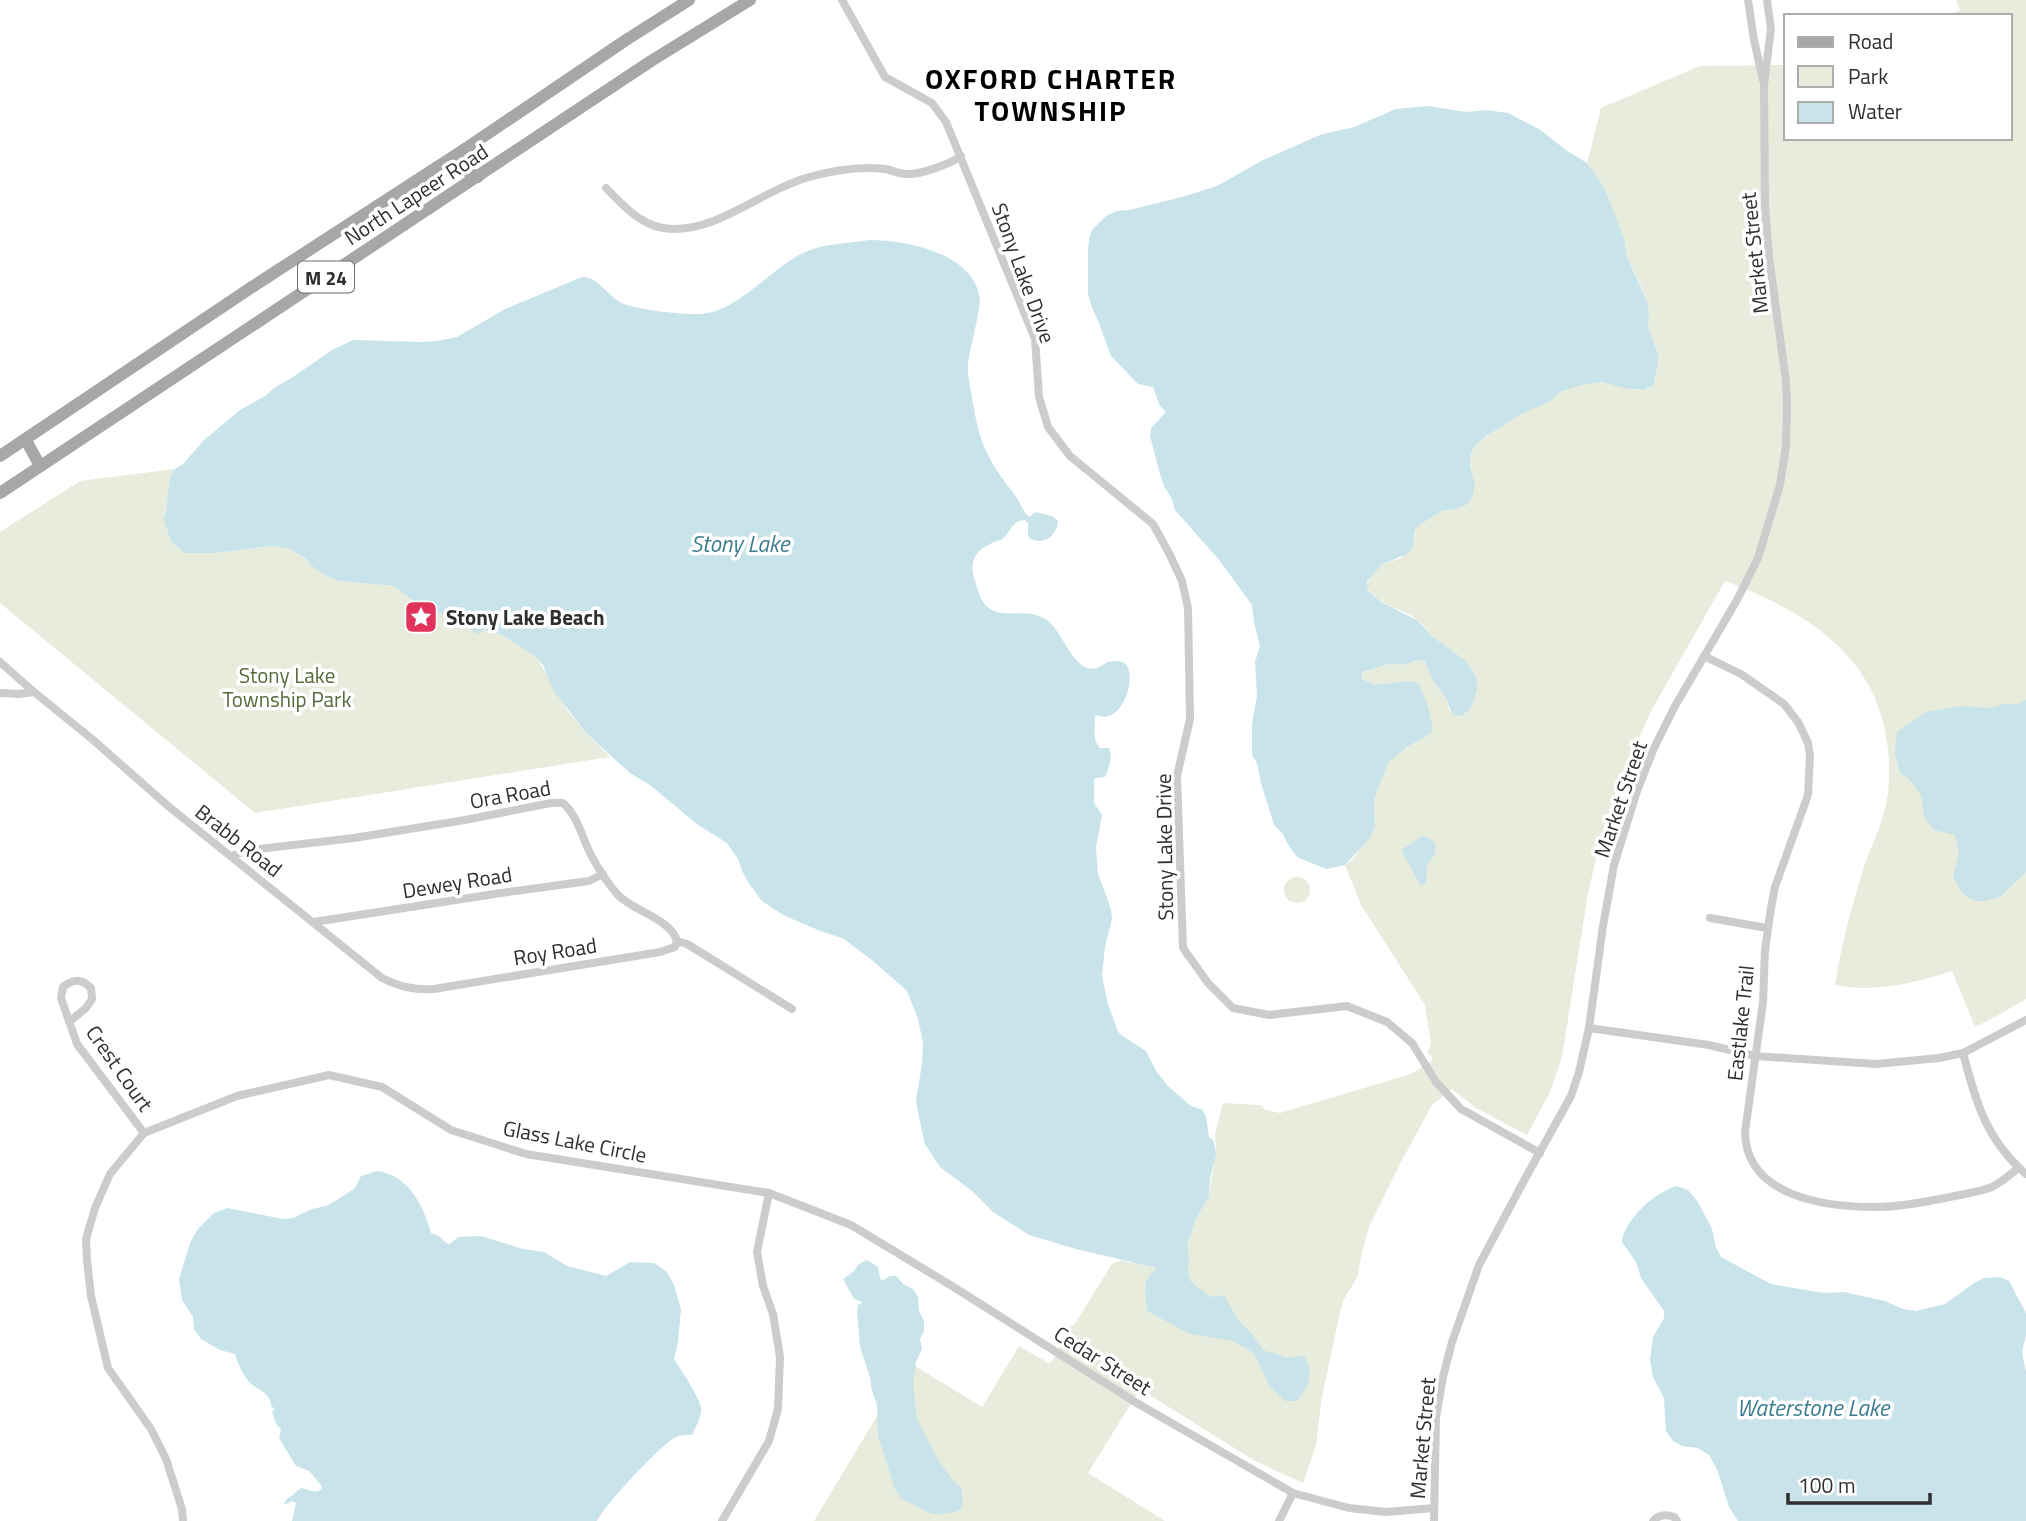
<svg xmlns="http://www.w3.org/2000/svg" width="2026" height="1521" font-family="'Titillium Web',sans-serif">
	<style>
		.green { fill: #e7ecdd }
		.water { fill: #c9e3eb }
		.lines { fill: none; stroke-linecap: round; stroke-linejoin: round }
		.street { stroke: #ccc; stroke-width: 8 }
		.primary { stroke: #a7a7a7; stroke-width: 12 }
		.labels { text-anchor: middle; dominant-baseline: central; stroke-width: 7; stroke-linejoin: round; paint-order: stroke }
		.shield { fill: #fff; stroke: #6d6d6d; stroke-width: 2 }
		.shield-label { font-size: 19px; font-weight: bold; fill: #2f2f2f }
		.street-label { font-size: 21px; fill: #2f2f2f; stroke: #fff }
		.poi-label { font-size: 21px; font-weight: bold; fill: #2f2f2f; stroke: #fff; text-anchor: start }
		.park-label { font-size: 21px; fill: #586a3d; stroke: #fff }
		.water-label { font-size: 23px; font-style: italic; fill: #3e7c90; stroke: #fff }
		.district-label { font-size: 28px; font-weight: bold; letter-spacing: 2px; fill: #000; stroke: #fff }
	</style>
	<rect width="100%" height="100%" fill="#fff"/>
	<g class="green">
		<path d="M1956,0H2026V999L1995,1017L1975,1027L1952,971C1916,983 1873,993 1835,985C1842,943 1851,908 1864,867C1870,849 1879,831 1884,812C1890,792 1890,770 1888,749C1879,656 1805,611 1725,581L1651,711L1617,788L1602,834L1588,893L1562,1057L1550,1092L1527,1135L1476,1108L1452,1089L1432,1105L1400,1164L1369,1227L1361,1256L1358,1276L1344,1299L1340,1312L1322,1397L1316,1445L1303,1483L1255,1461L1140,1389L1088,1473L1165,1521H814L888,1398L915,1366L982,1407L1019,1346L1050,1364C1058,1351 1062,1339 1071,1326L1074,1325L1112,1264L1121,1260L1130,1263L1187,1245L1196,1219L1209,1196L1216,1149L1215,1133L1223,1103L1261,1105L1265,1110L1280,1113L1411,1074L1433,1060L1432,1057L1427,1053L1431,1044L1425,1005L1361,905L1345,865L1353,859L1375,827L1374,800L1388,763L1407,747L1430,734L1427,704L1420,685H1376L1362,679V672L1391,664L1404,665L1417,660L1425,661L1432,680L1445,697L1450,711L1462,716L1465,714L1474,672C1465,656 1449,650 1436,639C1427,632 1422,622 1412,616C1396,607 1375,603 1366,586L1374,572L1381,565L1401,558L1415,539V530L1418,526L1442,511L1458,508L1468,503C1481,483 1462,461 1475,447C1488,430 1529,411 1548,401C1553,399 1556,395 1561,392C1571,387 1586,382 1597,382C1617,381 1636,399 1654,385L1659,357L1648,327L1649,312L1642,288L1628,259L1626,247L1608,197L1601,182L1587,163L1601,108L1700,66L1786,65V138H2010V16H1945L1960,10Z"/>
		<path d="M175,469C167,484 170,502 163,517L171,542L185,553H215L275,546L289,549L305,558L312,566L340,581L394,586L416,603L466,626L477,633L486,630L504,636L537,658L567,710L586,733L610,757L255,813L0,603V532L80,481Z"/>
		<circle cx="1297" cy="890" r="13"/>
	</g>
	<g class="water">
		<polygon points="1428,106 1466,112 1486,110 1508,113 1539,129 1566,150 1587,163 1601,182 1608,197 1624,239 1628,259 1647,301 1649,312 1648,327 1659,357 1654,385 1644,390 1628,389 1602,382 1582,385 1560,392 1551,401 1522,414 1486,436 1475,446 1471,453 1470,465 1475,486 1472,498 1468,504 1458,508 1442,511 1418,526 1415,530 1413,547 1407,554 1381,565 1367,582 1368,591 1383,603 1417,620 1433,637 1465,660 1470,666 1477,680 1477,690 1471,708 1462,716 1453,715 1445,697 1432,680 1425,661 1417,660 1404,665 1390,664 1362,672 1362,679 1376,685 1408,681 1415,682 1420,685 1427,704 1433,729 1430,734 1407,747 1388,763 1374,800 1375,827 1370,838 1345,865 1326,869 1297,857 1287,843 1283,834 1274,825 1261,783 1257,763 1252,755 1252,724 1257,696 1255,662 1260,646 1254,623 1252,605 1220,561 1175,510 1172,499 1164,486 1160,474 1150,436 1151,428 1166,412 1160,406 1153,387 1138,384 1111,356 1099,323 1091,305 1088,294 1088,249 1089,238 1092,230 1106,216 1117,211 1129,210 1182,197 1217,186 1263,160 1320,135 1354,127 1396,109"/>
		<path d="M869,240C907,240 975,253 980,300C978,322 971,342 968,364C967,375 970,386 972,397C979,443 986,457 1014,494C1020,502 1023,511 1029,517L1036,512L1052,516L1058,521C1057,537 1042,547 1028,537V523L1025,520C1011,520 1012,532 1002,539C999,541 995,541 992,543C973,552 969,563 975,581C979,592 980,602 990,609C1006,619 1027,607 1047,620C1065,632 1077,688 1107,662C1112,661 1119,660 1124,663C1139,672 1123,727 1097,715L1095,717C1095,728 1092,739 1100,748H1109C1113,757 1109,768 1105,777L1096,778L1094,780V803L1102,815L1096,848L1098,874L1111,909L1112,919L1105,946L1102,976L1108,1004L1118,1032L1124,1037L1146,1051L1156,1071L1168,1086L1191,1106L1203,1110L1206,1117L1209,1137L1214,1141L1216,1154L1210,1179L1209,1196L1196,1219L1187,1245L1189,1257L1188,1271L1191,1282L1211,1297L1224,1295L1238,1320L1251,1333L1263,1350L1288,1358L1304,1356C1314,1371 1310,1387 1297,1401H1285L1270,1387L1255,1355L1246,1348L1232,1341L1190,1334L1147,1311C1146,1292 1140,1281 1157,1268L1076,1249L1029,1235L993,1212L972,1191L940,1167L925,1144L918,1113L916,1100L922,1064L923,1043L918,1019L907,991L873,961L844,939L818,930L783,915L762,901L750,885L743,873L738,859L727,843L698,825L650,785L630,773L586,733L553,690L543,665L537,658L504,636L486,630L477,634L466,626L416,603L394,586L340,581L328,577L312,566L305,558L289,549L274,546L215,553H185L171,542L163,517L166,511L170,478L175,469L184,463L204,440L240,410L265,396L274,388L293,377L332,350L353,340L422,342L437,341L457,337L505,309L582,277C599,277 607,296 622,303C637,310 684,315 701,314C736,312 770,270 801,254C822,243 847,244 869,240Z"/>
		<polygon points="2026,700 2026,872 2000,897 1986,901 1978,901 1969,898 1961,892 1953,876 1959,855 1955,835 1934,830 1924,816 1921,795 1909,779 1900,773 1895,752 1897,732 1926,712 1962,706 1990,708 2004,704 2017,704"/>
		<polygon points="1422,836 1429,838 1435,843 1436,852 1427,866 1426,882 1421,886 1401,850"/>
		<path d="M377,1171C409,1175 423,1205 431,1233L439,1236L446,1243L450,1244L458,1237L481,1236L523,1249L544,1252L567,1266L606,1276L630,1262L654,1263L667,1272L674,1285L681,1309L678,1342L674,1359C680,1368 700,1398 701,1408C702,1417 696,1426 692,1435C687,1435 681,1435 676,1437C661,1444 604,1506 597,1521H292L296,1503L292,1501L286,1504H284L286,1500L301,1488C308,1489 317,1495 322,1488L321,1485L309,1471L296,1466L279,1438L281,1429L276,1424L272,1412L275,1409L271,1406C271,1392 256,1390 248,1381C242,1373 238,1364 235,1354L220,1350L201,1339L194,1329L193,1317L182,1300L179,1279L190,1243L197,1230L214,1213L227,1208L283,1219L293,1218L312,1209L326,1206L337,1200L355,1188L361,1176Z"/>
		<path d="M1677,1186L1688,1190L1698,1202L1712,1229L1716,1247L1721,1257L1771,1284L1824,1293L1844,1292L1885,1301L1903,1309L1916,1311L1945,1304L1974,1283L1984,1278L2000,1277L2009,1281L2026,1313V1335L2022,1352L2026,1372V1521H1738L1729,1507L1717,1469L1709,1455L1698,1448L1682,1446L1673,1441L1666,1431L1664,1398L1653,1377L1650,1360L1653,1337L1664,1318V1311L1641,1278L1636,1262L1622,1242C1624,1220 1656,1191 1677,1186Z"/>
		<path d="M867,1260L878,1267L880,1278L882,1281L890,1276H896L903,1284L913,1289L918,1297L919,1311L924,1321V1332L920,1339L922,1349L916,1362L913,1384L917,1419L937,1458L953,1481L961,1487L963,1500L961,1510C926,1521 928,1509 901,1499L895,1489L878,1436L877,1405L872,1391L870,1377L860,1347L857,1311L858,1305L863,1302L854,1299L843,1279L853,1272L859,1264Z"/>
	</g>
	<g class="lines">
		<g class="street">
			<polyline points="842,0 885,77 932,103 946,122 1035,339 1039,397 1048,427 1070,456 1153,524 1170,555 1182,581 1188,608 1190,719 1177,776 1183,948 1208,983 1233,1008 1269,1015 1347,1006 1387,1022 1412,1043 1436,1082 1461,1109 1540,1153"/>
			<polyline points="1748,0 1754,40 1763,80"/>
			<path d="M606,188C625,207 642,228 672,229C720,230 761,191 806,178C830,171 860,166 885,169C892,170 899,174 906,174C920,175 950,164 961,156"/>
			<path d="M1704,656L1741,674L1784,704L1798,722L1808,743L1810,756L1808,795L1775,887L1771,908L1765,950L1763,1002L1745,1132C1746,1197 1826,1207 1875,1207C1900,1207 1926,1202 1950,1197C1964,1194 1979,1192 1992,1187C2002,1182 2010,1175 2018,1168"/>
			<polyline points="0,662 34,692"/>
			<path d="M0,693L19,694L34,692L92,739L168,806L382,978C400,987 414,990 434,989L660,952L675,947L677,941"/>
			<path d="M231,856L250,850L354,838L465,820L551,803H563C578,816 582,838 591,855C598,868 608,884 618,895C633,911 671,919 677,941"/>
			<polyline points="1710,918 1767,928"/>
			<polyline points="314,922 501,893 589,881 603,874"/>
			<polyline points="677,941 687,944 705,955 792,1009"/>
			<path d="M69,1022L86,1008L92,999L91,988C81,978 73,979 63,987L61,998L77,1044L144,1133"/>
			<polyline points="1589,1028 1709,1045 1755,1056 1876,1064 1939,1058 1963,1053 2026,1020"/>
			<path d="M1963,1053C1976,1102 1986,1140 2026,1174"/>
			<polyline points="769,1193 851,1225 952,1286 1135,1402 1293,1493 1349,1508 1386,1512 1434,1508"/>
			<polyline points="183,1521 182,1509 166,1459 151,1429 108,1368 91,1296 87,1260 86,1239 95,1208 110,1174 144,1133 237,1096 329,1075 382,1087 451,1130 526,1154 769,1193 757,1252 763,1286 773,1314 780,1357 778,1409 769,1441 722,1521"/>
			<polyline points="1279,1521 1293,1493"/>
			<polyline points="1434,1521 1436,1417 1443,1377 1452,1342 1479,1265 1526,1177 1571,1096 1579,1072 1589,1028 1603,926 1614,865 1637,791 1654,748 1675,706 1737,600 1758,558 1780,485 1786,446 1787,404 1786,381 1769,257 1765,205 1764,85 1771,29 1767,0"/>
			<path d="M1653,1521C1659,1514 1666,1514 1674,1517L1677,1521"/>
		</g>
		<g class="primary">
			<polyline points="465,149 462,161 465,170 478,177"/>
			<polyline points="26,440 40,466"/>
			<polyline points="0,456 249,289 465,149 626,40 689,0"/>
			<polyline points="0,493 651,61 750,0"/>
		</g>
	</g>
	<defs>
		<symbol id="sight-square" viewBox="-11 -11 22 22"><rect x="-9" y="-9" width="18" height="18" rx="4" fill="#e2345a" stroke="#fff"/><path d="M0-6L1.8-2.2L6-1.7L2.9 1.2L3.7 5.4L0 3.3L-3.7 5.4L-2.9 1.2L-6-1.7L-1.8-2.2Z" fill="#fff"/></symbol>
	</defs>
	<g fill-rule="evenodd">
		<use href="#sight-square" x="402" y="598" width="38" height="38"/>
	</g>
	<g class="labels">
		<rect class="shield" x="298" y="261.5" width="56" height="31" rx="5"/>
		<g class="shield-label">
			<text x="326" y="277">M 24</text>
		</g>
		<g class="street-label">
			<text transform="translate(416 194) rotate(-33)">North Lapeer Road</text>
			<text transform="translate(1754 253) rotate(-96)">Market Street</text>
			<text transform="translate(1024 273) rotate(70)">Stony Lake Drive</text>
			<text transform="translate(510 794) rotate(-10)">Ora Road</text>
			<text transform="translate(1620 799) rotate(-71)">Market Street</text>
			<text transform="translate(239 840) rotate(38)">Brabb Road</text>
			<text transform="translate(1164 847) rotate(-91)">Stony Lake Drive</text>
			<text transform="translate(457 882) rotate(-9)">Dewey Road</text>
			<text transform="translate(555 951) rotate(-9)">Roy Road</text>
			<text transform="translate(1740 1023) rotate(-84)">Eastlake Trail</text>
			<text transform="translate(120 1068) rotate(55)">Crest Court</text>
			<text transform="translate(575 1141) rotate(11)">Glass Lake Circle</text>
			<text transform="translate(1103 1360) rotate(32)">Cedar Street</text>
			<text transform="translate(1422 1438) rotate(-85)">Market Street</text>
		</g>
		<g class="poi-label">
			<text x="446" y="617">Stony Lake Beach</text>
		</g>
		<g class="park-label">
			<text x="287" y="675">Stony Lake<tspan x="287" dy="24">Township Park</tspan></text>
		</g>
		<g class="water-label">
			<text x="740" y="543">Stony Lake</text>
			<text x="1813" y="1407">Waterstone Lake</text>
		</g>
		<g class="district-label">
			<text x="1051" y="78">OXFORD CHARTER<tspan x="1051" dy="32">TOWNSHIP</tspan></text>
		</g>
	</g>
	<rect x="1784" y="14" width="228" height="126" fill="#ffffff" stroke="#acacac" stroke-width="2"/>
	<rect x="1798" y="37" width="35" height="10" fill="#a7a7a7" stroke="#acacac" stroke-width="2"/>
	<text x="1848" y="49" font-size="21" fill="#2f2f2f">Road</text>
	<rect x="1798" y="66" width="35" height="21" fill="#e7ecdd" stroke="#acacac" stroke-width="2"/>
	<text x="1848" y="84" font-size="21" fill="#2f2f2f">Park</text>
	<rect x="1798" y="102" width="35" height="21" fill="#c9e3eb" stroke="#acacac" stroke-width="2"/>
	<text x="1848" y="119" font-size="21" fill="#2f2f2f">Water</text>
	<path d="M1788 1493v10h142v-10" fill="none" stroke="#2f2f2f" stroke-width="3.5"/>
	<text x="1798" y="1493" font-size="21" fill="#2f2f2f" stroke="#ffffff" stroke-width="5" paint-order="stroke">100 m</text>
</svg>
